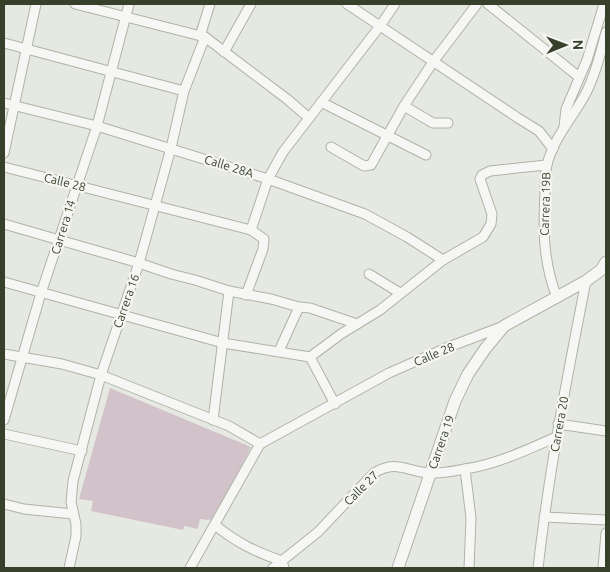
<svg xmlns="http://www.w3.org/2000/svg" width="610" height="572" font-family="Ubuntu,sans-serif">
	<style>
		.green { fill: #d2c3cb }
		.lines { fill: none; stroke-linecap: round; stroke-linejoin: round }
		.minor-casing { stroke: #aeb3a7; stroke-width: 11 }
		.tertiary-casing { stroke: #aeb3a7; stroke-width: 13 }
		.minor { stroke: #f6f7f4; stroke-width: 9 }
		.tertiary { stroke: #f6f7f4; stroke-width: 11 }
		.labels { text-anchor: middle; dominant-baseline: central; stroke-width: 4.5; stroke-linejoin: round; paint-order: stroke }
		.street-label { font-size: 12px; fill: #37402b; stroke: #f5f6f1 }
	</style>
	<rect width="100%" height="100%" fill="#e6e9e1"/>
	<polygon class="green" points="110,388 251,447 214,519 207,520 200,519 198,529 184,526 183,530 91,511 93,501 79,499"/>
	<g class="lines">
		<defs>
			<g id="minor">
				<polyline points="75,4 205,37 287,99 309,118"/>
				<polyline points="347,4 518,118 539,131 553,149"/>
				<polyline points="488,4 579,77"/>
				<polyline points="200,36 210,4"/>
				<polyline points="4,43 184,91"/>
				<polyline points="224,52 251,4"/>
				<polyline points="321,102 426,155"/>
				<polyline points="4,103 97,126 268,179 365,214 407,237 443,260"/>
				<polyline points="404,106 433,123 448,123"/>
				<polyline points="564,127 566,109 587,60 604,4"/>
				<polyline points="331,147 364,166 371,165 404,106 433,62 477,4"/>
				<polyline points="4,153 36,4"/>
				<polyline points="4,167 251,230 264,239 263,249 246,295"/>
				<polyline points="4,224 139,263 171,274 195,280 229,291 271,299 299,307 310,308 357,324"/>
				<polyline points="251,230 268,179 283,152 380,26 395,4"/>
				<polyline points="369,274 400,293"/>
				<polyline points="4,282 223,343 310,357"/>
				<path d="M557,298C543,261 543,231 545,192C545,183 545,173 547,165C553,138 575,115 587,91C596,72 601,52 606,32"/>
				<polyline points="279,351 299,307"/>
				<polyline points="4,354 62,364 101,375 229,426 260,444"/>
				<polyline points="310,357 341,334 380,310 443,260 483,237 491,224 492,214 480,179 482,175 490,171 546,165"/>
				<polyline points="310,357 335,404"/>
				<polyline points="4,420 41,293 97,126 129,4"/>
				<polyline points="213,420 229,291"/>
				<polyline points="558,424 606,431"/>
				<polyline points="4,434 82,451"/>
				<polyline points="260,444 389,373 446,348 504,326"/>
				<polyline points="465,469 471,518 469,568"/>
				<polyline points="4,504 24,509 73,514"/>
				<polyline points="544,517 606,520"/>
				<path d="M215,525C237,543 256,552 282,561L284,568"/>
				<polyline points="69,568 76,536 76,524 71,502 73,481 101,375 139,263 171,148 184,91 205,37"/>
				<polyline points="190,568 260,444"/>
				<path d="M273,568L318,532L374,473C397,459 407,472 430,473C441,474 454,471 465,469C497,464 527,450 556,437"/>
				<path d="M538,568C549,471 567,377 586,281"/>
				<polyline points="603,568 606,533"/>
			</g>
			<polyline id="tertiary" points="398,568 455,401 468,374 485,349 504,326 586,281 601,270 606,262"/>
		</defs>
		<use href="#minor" class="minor-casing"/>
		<use href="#tertiary" class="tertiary-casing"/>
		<use href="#minor" class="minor"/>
		<use href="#tertiary" class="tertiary"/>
	</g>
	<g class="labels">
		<g class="street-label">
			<text transform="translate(229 166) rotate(17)">Calle 28A</text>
			<text transform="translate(65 182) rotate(14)">Calle 28</text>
			<text transform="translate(545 204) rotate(-88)">Carrera 19B</text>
			<text transform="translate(63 227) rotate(-73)">Carrera 14</text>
			<text transform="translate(126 301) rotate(-71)">Carrera 16</text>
			<text transform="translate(434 354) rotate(-23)">Calle 28</text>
			<text transform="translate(559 424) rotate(-80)">Carrera 20</text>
			<text transform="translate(441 442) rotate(-71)">Carrera 19</text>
			<text transform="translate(361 488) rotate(-45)">Calle 27</text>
		</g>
	</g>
	<rect width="610" height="572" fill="none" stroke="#37402b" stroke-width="10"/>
	<g transform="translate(565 45) rotate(89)" stroke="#f5f6f1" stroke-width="4" paint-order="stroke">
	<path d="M0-4L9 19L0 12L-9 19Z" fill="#37402b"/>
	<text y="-8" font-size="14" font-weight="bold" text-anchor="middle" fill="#37402b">N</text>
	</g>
</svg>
